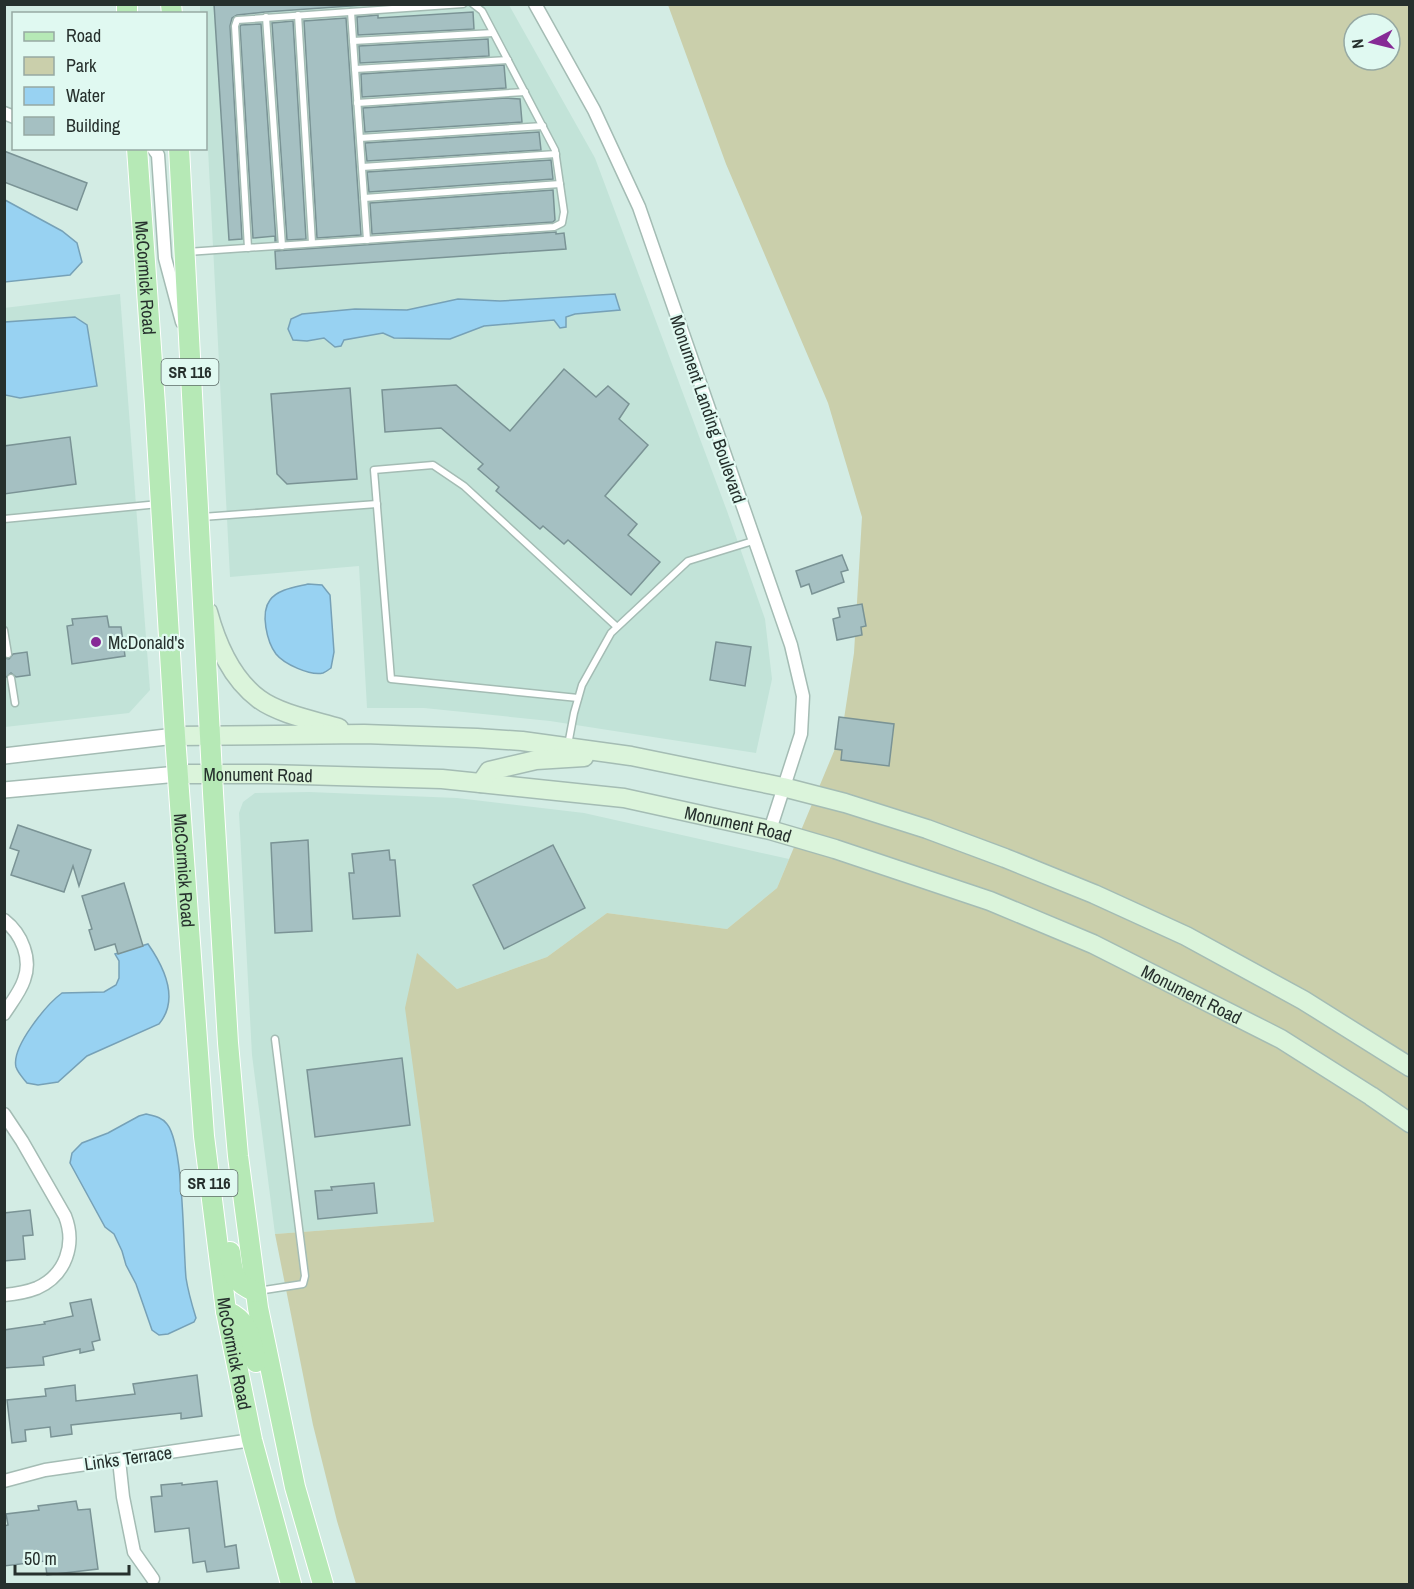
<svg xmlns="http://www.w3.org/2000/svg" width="1414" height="1589" font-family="'Archivo Narrow',sans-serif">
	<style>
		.built { fill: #c2e3d8 }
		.green { fill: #cacfab; fill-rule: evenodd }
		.water { fill: #98d2f2; stroke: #76a1b7; stroke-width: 1.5 }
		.building { fill: #a5c0c2; stroke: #7a9395; stroke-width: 1.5 }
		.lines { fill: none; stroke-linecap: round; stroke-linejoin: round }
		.service-casing { stroke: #a4bcb4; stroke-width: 9 }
		.minor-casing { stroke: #a4bcb4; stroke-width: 15 }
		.tertiary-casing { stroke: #a4bcb4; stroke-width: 18 }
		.secondary-casing { stroke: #a4bcb4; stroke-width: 21 }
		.primary-casing { stroke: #fff; stroke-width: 22 }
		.service { stroke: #fff; stroke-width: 6 }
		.minor { stroke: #fff; stroke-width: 12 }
		.tertiary { stroke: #fff; stroke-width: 15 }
		.secondary { stroke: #dbf4db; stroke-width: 18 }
		.primary { stroke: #b6e9b6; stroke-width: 20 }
		.poi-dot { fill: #862a96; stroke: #e0f9f1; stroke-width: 2 }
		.labels { text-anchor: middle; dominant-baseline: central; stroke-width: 4.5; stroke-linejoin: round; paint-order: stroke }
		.shield { fill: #e0f9f1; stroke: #5e6c68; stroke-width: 1.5 }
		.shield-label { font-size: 16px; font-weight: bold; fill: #26302d }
		.street-label { font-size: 18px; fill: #26302d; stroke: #e0f9f1 }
		.poi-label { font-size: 18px; fill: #26302d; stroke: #e0f9f1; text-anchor: start }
	</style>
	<rect width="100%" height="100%" fill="#d3ece4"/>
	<g class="built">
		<polygon points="200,5 509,5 595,158 727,511 765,619 772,679 756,753 550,721 424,708 367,708 359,566 230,577 206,110 206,14 200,13"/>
		<polygon points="120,294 150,690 129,713 5,727 4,308"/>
		<polygon points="309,792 457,798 584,813 789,859 777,888 727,929 607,913 547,957 457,989 417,954 417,1089 434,1222 275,1234 252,1055 239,813 243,802 255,793"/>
	</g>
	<path class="green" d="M668,5H1409V1584H356L337,1521L313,1425L275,1234L434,1222L405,1008L417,953L457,989L547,957L607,913L727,929L777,888L842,732L854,653L862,517L828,403L726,164ZM1354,24H1390V60H1354Z"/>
	<g class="water">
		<polygon points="5,200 62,231 77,243 82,262 70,275 5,282"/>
		<polygon points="615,294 620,310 575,314 566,317 566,327 560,328 554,320 484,326 450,339 394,338 383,333 344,340 341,346 335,347 324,338 307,341 293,340 288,329 291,319 302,314 355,309 407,310 458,299 500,301"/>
		<polygon points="75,317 87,325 97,386 20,398 5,395 5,322"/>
		<path d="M308,584L322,585L330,595L334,652L331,668C328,670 326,672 323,673C310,676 284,664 276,654C267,642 260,613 270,600C278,589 296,587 308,584Z"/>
		<path d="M148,944C164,967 180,999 159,1024L87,1056L58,1082L38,1085L27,1083C23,1078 18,1073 16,1067C11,1047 47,1004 62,993L104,992L116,985L119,978V961L115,954Z"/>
		<path d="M146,1114C154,1116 162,1117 167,1124C184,1145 183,1247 186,1278C188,1291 192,1305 196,1318L194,1322L168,1334L159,1335L152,1330L136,1284L126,1265L122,1251L114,1234L105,1227L70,1163L72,1153L82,1143L108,1133L139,1116Z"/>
	</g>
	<g class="building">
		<polygon points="214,4 378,4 265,12 237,15 232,18 230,26 242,239 229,240"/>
		<polygon points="473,12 474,29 358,35 357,17 378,15 378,18"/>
		<polygon points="346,18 361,235 317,238 304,21"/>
		<polygon points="293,21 306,239 287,240 272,23"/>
		<polygon points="261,24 276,241 275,241 275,236 253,238 240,27 241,25"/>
		<polygon points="488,39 489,56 360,63 359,46"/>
		<polygon points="504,65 506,88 362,97 361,74"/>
		<polygon points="506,98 520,99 522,122 365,132 363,108"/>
		<polygon points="539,132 541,150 367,161 365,143"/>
		<polygon points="4,151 87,183 77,210 4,182"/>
		<polygon points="551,160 553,179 369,192 367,172"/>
		<polygon points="553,190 555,220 553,222 372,234 370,203"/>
		<polygon points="556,232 556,234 564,233 566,249 276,269 275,251"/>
		<polygon points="564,369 596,397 608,386 629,404 619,419 648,445 605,496 637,524 628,535 660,562 631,595 568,540 564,544 543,526 540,529 496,491 499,487 478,469 483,464 441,428 385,432 382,390 456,385 510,431"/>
		<polygon points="350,388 357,479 287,484 277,474 271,394"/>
		<polygon points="70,437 76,484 4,494 4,446"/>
		<polygon points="842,555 848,570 841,572 844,582 812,594 809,584 801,587 796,571"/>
		<polygon points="862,604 866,626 861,627 862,635 837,640 833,619 840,617 838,608"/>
		<polygon points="107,616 109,627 121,627 125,656 72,664 67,626 73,625 72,619"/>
		<polygon points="716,642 751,647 745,686 710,680"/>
		<polygon points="27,652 30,675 16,677 11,673 4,679 4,658 9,659 13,654"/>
		<polygon points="839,717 894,724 889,766 841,760 842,750 835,749"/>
		<polygon points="18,825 91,850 79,886 73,866 64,892 11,875 19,851 10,848"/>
		<polygon points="308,840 312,931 275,933 271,843"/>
		<polygon points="553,845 585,908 504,949 473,885"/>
		<polygon points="389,850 390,860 395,860 400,916 353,919 349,873 354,873 352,854"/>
		<polygon points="124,883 143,946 118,954 115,944 95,950 89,930 92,929 82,896"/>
		<polygon points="402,1058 410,1125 315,1137 307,1070"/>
		<polygon points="374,1183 377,1213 318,1219 315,1191 332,1190 331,1187"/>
		<polygon points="30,1210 33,1235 23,1236 25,1259 4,1261 4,1213"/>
		<polygon points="91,1299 100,1340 92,1342 94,1350 80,1353 80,1349 43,1357 44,1365 4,1368 4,1330 45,1324 44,1322 73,1316 70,1303"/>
		<polygon points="197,1375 202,1416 181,1419 181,1413 71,1425 72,1434 51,1437 50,1427 25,1430 26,1441 12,1443 7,1400 46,1396 45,1389 75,1385 76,1401 135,1394 133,1384"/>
		<polygon points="217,1481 225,1547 236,1545 239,1568 207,1572 205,1561 193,1563 189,1528 155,1532 151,1497 162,1496 161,1485 182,1483 182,1485"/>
		<polygon points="76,1501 78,1510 90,1509 98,1569 47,1575 45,1561 4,1566 4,1526 8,1525 6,1514 39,1510 38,1506"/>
	</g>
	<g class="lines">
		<defs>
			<g id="service">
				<polyline points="351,12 367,240"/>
				<polyline points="298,15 312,243"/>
				<polyline points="266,17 282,246"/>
				<polyline points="353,41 493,33"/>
				<polyline points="355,69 508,60"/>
				<polyline points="357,103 525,92"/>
				<polyline points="360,138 543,126"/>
				<polyline points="362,167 556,154"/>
				<polyline points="364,198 560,184"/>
				<polyline points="248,248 235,26 237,20 463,4"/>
				<polyline points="187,252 554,227 562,223 564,212 555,150 482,11 473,4"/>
				<polyline points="202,517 377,504"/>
				<polyline points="4,519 159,504"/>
				<polyline points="4,630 8,654"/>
				<polyline points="11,678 15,703"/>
				<polyline points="578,698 391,679 374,470 433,465 464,486 617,627"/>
				<polyline points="568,745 574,713 582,685 611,633 688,561 753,541"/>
				<polyline points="258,1291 303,1284 305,1276 275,1039"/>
			</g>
			<g id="minor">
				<polyline points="535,4 594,110 639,207 791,645 803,696 801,734 770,830"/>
				<polyline points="4,113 14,117"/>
				<polyline points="153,148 158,155 165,258 182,322"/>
				<path d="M4,920C22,934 32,959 24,980C20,992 11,1003 4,1014"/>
				<path d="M4,1114L22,1141L65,1216C76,1244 66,1275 37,1288C27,1292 15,1294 4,1295"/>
				<polyline points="119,1460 123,1497 134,1552 153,1579"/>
				<polyline points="4,1481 45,1470 252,1440"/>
			</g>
			<g id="tertiary">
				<polyline points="4,756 175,736"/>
				<polyline points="4,790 178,774"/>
			</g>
			<g id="secondary">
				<path d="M208,612C217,645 231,678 259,699C279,714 316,721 339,728"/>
				<polyline points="175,736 364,734 477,738 522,741 631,756 783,787 845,803 927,829 1005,858 1094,894 1186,936 1303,1000 1410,1067"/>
				<path id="s1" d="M178,774H267L442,779L624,798L770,830L835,849L990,901L1093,944L1281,1039L1371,1096L1410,1123"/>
				<polyline points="481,783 489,771 536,760 584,757"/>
			</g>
			<g id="primary">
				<polyline points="127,4 127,14"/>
				<polyline points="171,4 172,14"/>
				<path id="s2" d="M137,148L155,405L175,736L204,1136L226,1311L252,1440L291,1584"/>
				<polyline points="179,148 213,793 228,1043 238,1156 258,1308 295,1487 323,1584"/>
				<path d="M230,1252C233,1276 233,1282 256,1292"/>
				<path d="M226,1311C250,1321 251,1339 256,1362"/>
			</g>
		</defs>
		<use href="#service" class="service-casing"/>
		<use href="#minor" class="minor-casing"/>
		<use href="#tertiary" class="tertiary-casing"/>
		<use href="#secondary" class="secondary-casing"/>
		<use href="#primary" class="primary-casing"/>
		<use href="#service" class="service"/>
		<use href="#minor" class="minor"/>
		<use href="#tertiary" class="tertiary"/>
		<use href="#secondary" class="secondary"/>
		<use href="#primary" class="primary"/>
	</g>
	<circle class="poi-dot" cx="96" cy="642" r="6"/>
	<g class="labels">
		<g class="shield">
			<rect x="161.5" y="359" width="57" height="26" rx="4.5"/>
			<rect x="180.5" y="1170" width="57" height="26" rx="4.5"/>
		</g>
		<g class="shield-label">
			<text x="190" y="372">SR 116</text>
			<text x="209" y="1183">SR 116</text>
		</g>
		<g class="street-label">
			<text stroke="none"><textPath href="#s2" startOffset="130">McCormick Road</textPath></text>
			<text transform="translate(708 409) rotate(71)">Monument Landing Boulevard</text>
			<text stroke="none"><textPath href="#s1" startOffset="80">Monument Road</textPath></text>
			<text stroke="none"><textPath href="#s1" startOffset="564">Monument Road</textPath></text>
			<text stroke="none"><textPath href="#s2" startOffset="724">McCormick Road</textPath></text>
			<text stroke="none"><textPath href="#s1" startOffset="1050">Monument Road</textPath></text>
			<text stroke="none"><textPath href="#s2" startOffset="1210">McCormick Road</textPath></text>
			<text transform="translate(128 1458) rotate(-8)">Links Terrace</text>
		</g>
		<g class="poi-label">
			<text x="108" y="642">McDonald's</text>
		</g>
	</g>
	<rect width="1414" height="1589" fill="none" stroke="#26302d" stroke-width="12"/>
	<rect x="12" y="12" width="195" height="138" fill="#e0f9f1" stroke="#96a9a3" stroke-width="1.5"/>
	<rect x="24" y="32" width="30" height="9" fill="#b6e9b6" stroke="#96a9a3" stroke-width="1.5"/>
	<text x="66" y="42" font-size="18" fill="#26302d">Road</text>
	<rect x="24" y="57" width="30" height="18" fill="#cacfab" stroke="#96a9a3" stroke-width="1.5"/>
	<text x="66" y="72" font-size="18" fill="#26302d">Park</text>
	<rect x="24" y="87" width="30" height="18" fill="#98d2f2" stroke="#96a9a3" stroke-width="1.5"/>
	<text x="66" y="102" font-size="18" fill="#26302d">Water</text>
	<rect x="24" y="117" width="30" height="18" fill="#a5c0c2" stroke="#96a9a3" stroke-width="1.5"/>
	<text x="66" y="132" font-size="18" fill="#26302d">Building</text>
	<g transform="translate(1372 42) rotate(263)"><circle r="28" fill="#e0f9f1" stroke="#96a9a3" stroke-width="1.5"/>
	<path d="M0-4.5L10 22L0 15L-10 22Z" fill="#862a96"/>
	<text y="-9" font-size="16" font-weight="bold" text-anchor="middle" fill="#26302d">N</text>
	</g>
	<path d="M15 1565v9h114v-9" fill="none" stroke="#26302d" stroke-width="3"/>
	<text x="24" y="1565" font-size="18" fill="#26302d" stroke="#e0f9f1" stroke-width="4.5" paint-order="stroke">50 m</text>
</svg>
